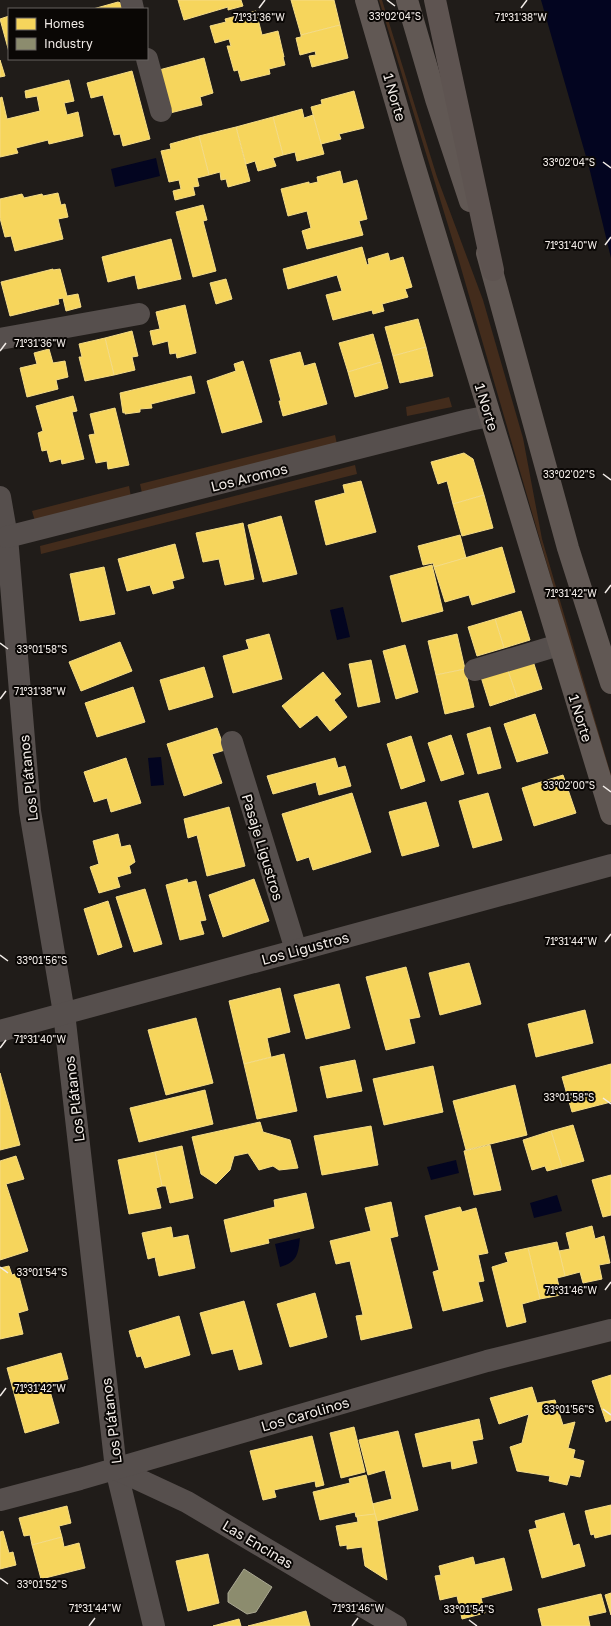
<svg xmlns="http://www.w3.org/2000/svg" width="611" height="1626" font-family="'Golos Text',sans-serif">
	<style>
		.green { fill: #432c1c }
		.water { fill: #030520 }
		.homes { fill: #f6d55c; stroke: #f5dc86 }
		.industry { fill: #8c8c6e; stroke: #aba993 }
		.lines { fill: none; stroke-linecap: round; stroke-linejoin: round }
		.street { stroke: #564f4d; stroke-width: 22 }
		.primary { stroke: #615854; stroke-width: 22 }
		.highway { stroke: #5e5451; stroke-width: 22 }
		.ticks { fill: none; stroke: #f2ece8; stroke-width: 1.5 }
		.labels { text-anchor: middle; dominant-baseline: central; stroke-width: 4; stroke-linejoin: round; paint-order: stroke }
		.street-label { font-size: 14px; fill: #f2ece8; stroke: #0a0705 }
		.ticks-label { font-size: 10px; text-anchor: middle; fill: #f2ece8; stroke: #0a0705; stroke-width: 4; stroke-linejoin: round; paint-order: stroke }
	</style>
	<rect width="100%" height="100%" fill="#201c19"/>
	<g class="green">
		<polygon points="379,0 382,0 437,177 483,300 523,438 542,539 611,775 611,785 459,261"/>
		<polygon points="449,397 452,407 407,416 406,407"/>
		<polygon points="335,435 337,444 142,493 140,484"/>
		<polygon points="355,465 357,474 41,554 40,546"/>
		<polygon points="129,486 131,497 35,521 32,511"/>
	</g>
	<g class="water">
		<polygon points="541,0 611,0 611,258 589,167"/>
		<polygon points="156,158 160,176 115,187 111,169"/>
		<polygon points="343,607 350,637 337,640 330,610"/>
		<polygon points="161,757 164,785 151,786 148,758"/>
		<polygon points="456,1160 459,1173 431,1180 427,1167"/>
		<polygon points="557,1195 562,1211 534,1218 530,1203"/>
		<path d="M300,1238C298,1255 297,1262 280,1267L275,1244Z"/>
	</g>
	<g class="homes">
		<polygon points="178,0 241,0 243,6 228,10 228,7 184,20"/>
		<polygon points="291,0 334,0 340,25 301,35"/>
		<polygon points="118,2 123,4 130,9 93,9"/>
		<polygon points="256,11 262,35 278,31 284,57 283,57 285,65 269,69 270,74 241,81 238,70 234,71 227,46 231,46 229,39 215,43 210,26 226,22 225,19"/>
		<polygon points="9,16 9,52 0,19"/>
		<polygon points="340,25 348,58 312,67 309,56 316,55 315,51 300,55 296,38 301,37 301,35"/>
		<polygon points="204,58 213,93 200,97 202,105 170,113 159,70"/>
		<polygon points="0,60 5,76 0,77"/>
		<polygon points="132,71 150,139 123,146 120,134 114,135 103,95 91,98 87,83"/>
		<polygon points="69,80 74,101 64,103 67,115 78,112 83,136 49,144 48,140 16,148 18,153 0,157 0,98 2,97 7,119 40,111 37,96 26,98 25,91"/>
		<polygon points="354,91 364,128 339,134 341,139 321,144 311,107 322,104 321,100"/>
		<polygon points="302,109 304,118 313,115 324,154 297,161 295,152 283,155 273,117"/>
		<polygon points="273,117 283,155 273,158 276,166 258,171 255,161 246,164 236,127"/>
		<polygon points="236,127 250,181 228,187 226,179 221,180 220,172 209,175 199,136"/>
		<polygon points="199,136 209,175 197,178 199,186 193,187 195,195 175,200 173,191 181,189 179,180 169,182 161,151 171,149 170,144"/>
		<polygon points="340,171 343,184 357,180 367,219 359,221 363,235 307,249 302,231 311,228 307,211 288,216 281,189 309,182 309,184 318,182 317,177"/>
		<polygon points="58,193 61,205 65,204 68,217 58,219 63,239 15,251 11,236 5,237 0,218 0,199 22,194 24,198 42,194 43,196"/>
		<polygon points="203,205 207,220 203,221 216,271 193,277 176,212"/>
		<polygon points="171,239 181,279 138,289 135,275 108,282 102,257"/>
		<polygon points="362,247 367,265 369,264 368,259 388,253 390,261 403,257 412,287 405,289 408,297 382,304 384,311 373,314 372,310 333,320 326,295 342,291 337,275 288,289 283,269"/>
		<polygon points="53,269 53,270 60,269 67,296 78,294 81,307 66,311 63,298 58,299 59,304 10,316 1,282"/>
		<polygon points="226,279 232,299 216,304 210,283"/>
		<polygon points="185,305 196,353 177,358 176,353 170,354 168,341 153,345 150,331 160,329 156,312"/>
		<polygon points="418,319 426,347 393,356 385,327"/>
		<polygon points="132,331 138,356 132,357 135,370 114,375 105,338"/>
		<polygon points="373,334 381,362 348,372 339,343"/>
		<polygon points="105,338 114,375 85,381 79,357 82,357 79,344"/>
		<polygon points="426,347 433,376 400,383 393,356"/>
		<polygon points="49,349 53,363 65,361 68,377 56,380 58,389 27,397 20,368 37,364 34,353"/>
		<polygon points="300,352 304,366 315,363 327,404 283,416 279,401 281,401 270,360"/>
		<polygon points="243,361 262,422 222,433 207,381 236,371 234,364"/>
		<polygon points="381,362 388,388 355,397 348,372"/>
		<polygon points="191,376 195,393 151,404 152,408 140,409 140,412 125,414 125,412 123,413 120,393"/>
		<polygon points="73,396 77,411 72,412 84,459 62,464 61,459 50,462 47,450 42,451 38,433 43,431 36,406"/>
		<polygon points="115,408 129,465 108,469 107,461 96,463 89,435 95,434 90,414"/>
		<polygon points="464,453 473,459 484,495 453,504 447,481 438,484 431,462"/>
		<polygon points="361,481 376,532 326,545 315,501 345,493 343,485"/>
		<polygon points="484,495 493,528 462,536 453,504"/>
		<polygon points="281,516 297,574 263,582 248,525"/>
		<polygon points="243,523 254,579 225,585 219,559 203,562 196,533"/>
		<polygon points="460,535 466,558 434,567 433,563 423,565 418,546"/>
		<polygon points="175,544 184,578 172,581 174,588 153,594 150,585 127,591 118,559"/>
		<polygon points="502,547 515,592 472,605 469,595 445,602 434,567"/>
		<polygon points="432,565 443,611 402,622 390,576"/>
		<polygon points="104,567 115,614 80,621 70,574"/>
		<polygon points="521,611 530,640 504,648 495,619"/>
		<polygon points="495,619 504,648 477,656 468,627"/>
		<polygon points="269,634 282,679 233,693 223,656 249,649 246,640"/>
		<polygon points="457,634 465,669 436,675 428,641"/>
		<polygon points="120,642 132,671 81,691 69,662"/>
		<polygon points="405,645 418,692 396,699 383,651"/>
		<polygon points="371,660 380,702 358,707 349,664"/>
		<polygon points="533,661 542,689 517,697 507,668"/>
		<polygon points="204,667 213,697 169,710 160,680"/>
		<polygon points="507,668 517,697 490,706 481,677"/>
		<polygon points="465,669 474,707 445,714 436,675"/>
		<polygon points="323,672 341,694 334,700 347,717 330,731 317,715 300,728 282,706"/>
		<polygon points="133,687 145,722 97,737 85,703"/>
		<polygon points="535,714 548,753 517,762 504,724"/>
		<polygon points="490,727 501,768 478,774 467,734"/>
		<polygon points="217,728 225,750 212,754 222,783 184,796 167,744"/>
		<polygon points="451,735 464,774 441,781 428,743"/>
		<polygon points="411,736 425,781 401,789 387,744"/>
		<polygon points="126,758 141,803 111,812 107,798 94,802 84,772"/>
		<polygon points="335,758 338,768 345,766 351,786 319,795 316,782 273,794 267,776"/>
		<polygon points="563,775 576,813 534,826 522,788"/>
		<polygon points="352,793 371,852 313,870 309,857 297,861 282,814"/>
		<polygon points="488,793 502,840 473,848 459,801"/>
		<polygon points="426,802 439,846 402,856 389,812"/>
		<polygon points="229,807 245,866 207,876 197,835 188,838 184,819"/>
		<polygon points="118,834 121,847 130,845 135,862 129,866 131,873 117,877 120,887 99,893 90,867 99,864 93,841"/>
		<polygon points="187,879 188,883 196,881 206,920 200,921 204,934 180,940 166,885"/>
		<polygon points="254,879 269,921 223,937 209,895"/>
		<polygon points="145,889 162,944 134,952 116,897"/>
		<polygon points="108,901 122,947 98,955 84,909"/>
		<polygon points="469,963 481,1004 440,1015 429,973"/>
		<polygon points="406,967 420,1017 409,1019 415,1043 386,1050 366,977"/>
		<polygon points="339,984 350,1028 306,1039 294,995"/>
		<polygon points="280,988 290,1032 267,1038 271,1057 244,1064 229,1001"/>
		<polygon points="585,1010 593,1043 536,1057 528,1024"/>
		<polygon points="196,1018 213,1083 166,1095 148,1030"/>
		<polygon points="284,1054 297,1111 257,1119 244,1064"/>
		<polygon points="355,1060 362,1091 327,1098 320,1067"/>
		<polygon points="611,1064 611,1102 572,1112 562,1077"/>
		<polygon points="433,1066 443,1112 384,1125 373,1079"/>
		<polygon points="0,1073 20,1145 0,1150"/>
		<polygon points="515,1085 527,1135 466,1150 453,1101"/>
		<polygon points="205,1090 213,1124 139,1142 130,1108"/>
		<polygon points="260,1122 263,1132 290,1140 298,1168 279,1170 273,1166 259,1170 248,1153 234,1156 230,1170 216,1184 201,1174 192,1137"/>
		<polygon points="573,1125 584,1161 562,1167 551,1131"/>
		<polygon points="371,1126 378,1165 322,1175 314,1136"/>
		<polygon points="551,1131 562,1167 547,1171 545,1166 532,1170 523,1140"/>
		<polygon points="490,1145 501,1190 474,1195 464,1151"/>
		<polygon points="182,1146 193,1198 170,1203 166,1186 162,1186 155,1152"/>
		<polygon points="155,1152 162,1186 156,1188 161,1208 129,1214 118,1160"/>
		<polygon points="16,1156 24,1179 6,1184 28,1251 0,1260 0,1161"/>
		<polygon points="611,1175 611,1215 603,1217 592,1180"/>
		<polygon points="306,1193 314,1228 268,1239 269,1243 231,1252 224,1220 275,1207 274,1200"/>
		<polygon points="391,1202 398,1236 390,1238 412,1328 361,1340 356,1316 363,1315 350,1261 336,1264 330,1241 371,1231 365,1208"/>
		<polygon points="460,1207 462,1212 476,1208 488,1253 478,1255 484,1281 478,1282 483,1301 443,1311 433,1272 439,1270 425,1216"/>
		<polygon points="592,1226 595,1239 604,1236 610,1263 599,1265 602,1279 583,1283 580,1272 565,1276 559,1251 570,1249 566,1233"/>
		<polygon points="171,1227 173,1238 188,1235 195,1268 159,1276 155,1257 148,1259 142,1233"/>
		<polygon points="557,1242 565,1276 557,1278 561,1295 540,1299 528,1248"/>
		<polygon points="528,1248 540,1299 522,1304 526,1322 507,1327 492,1267 508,1262 505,1253"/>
		<polygon points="9,1266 12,1275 18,1273 28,1310 18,1313 23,1334 0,1339 0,1268"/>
		<polygon points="315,1293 327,1337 290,1347 277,1304"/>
		<polygon points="244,1301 262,1364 239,1370 233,1349 212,1354 200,1313"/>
		<polygon points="179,1316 190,1355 145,1368 141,1356 137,1357 129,1331"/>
		<polygon points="61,1353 68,1379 48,1384 59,1423 25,1433 7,1368"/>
		<polygon points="611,1375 611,1420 606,1422 592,1381"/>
		<polygon points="532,1387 537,1403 555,1400 563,1425 575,1422 568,1448 575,1450 573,1458 584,1461 580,1477 570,1475 567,1485 549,1481 550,1476 517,1471 510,1447 522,1443 529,1414 499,1424 490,1398"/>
		<polygon points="479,1419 483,1439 472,1441 477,1463 452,1469 451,1461 423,1467 415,1434"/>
		<polygon points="354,1427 365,1472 341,1478 330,1433"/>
		<polygon points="398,1431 418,1510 377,1521 372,1504 392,1499 385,1470 368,1475 359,1440"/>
		<polygon points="312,1436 324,1485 316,1487 315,1481 274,1490 276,1497 263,1500 250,1451"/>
		<polygon points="366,1475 375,1514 356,1517 355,1512 320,1520 313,1492 350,1483 349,1479"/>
		<polygon points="611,1505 611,1534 595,1538 594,1534 591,1535 585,1511"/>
		<polygon points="67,1506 71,1523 59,1526 62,1537 32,1545 30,1535 24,1536 19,1518"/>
		<polygon points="564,1513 573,1546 579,1544 585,1566 542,1578 529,1530 537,1528 535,1521"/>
		<polygon points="375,1514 377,1521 387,1580 365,1566 362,1547 347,1549 347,1545 340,1546 336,1526 358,1522 357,1516"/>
		<polygon points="3,1531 9,1553 13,1552 16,1565 0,1569 0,1532"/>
		<polygon points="62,1537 64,1547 79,1543 85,1568 41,1579 32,1545"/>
		<polygon points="208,1554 219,1603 188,1611 176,1561"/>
		<polygon points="473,1557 475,1565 504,1558 512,1590 481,1598 485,1613 462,1619 457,1596 440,1600 435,1576 441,1575 439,1566"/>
		<polygon points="611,1593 611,1615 605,1595"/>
		<polygon points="601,1594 606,1612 588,1616 590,1626 542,1626 538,1609"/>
		<polygon points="306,1611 310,1626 248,1626"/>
		<polygon points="239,1619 241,1626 213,1626"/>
	</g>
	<polygon class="industry" points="244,1569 272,1587 256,1612 247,1614 228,1602 228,1593"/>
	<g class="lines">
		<g class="street">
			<polyline points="131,0 133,9"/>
			<polyline points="147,59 161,111"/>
			<polyline points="0,339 139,314"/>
			<polyline points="0,497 7,537 30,811 64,1013 116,1469 154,1626"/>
			<polyline points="7,537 469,420 490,416"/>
			<polyline points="475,670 559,645"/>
			<polyline points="232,742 296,950"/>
			<polyline points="0,1031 611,865"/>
			<polyline points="116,1469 187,1502 396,1626"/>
			<polyline points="0,1500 80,1479 487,1361 611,1330"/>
		</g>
		<g class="primary">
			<polyline points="366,0 412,158 611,814"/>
			<polyline points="407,0 436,99 470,201"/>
			<polyline points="487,253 568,548 611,683"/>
		</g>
		<polyline class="highway" points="435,0 493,270"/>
	</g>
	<path class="ticks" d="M387,0L395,6M259,8L265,0M521,8L527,0M603,162L611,168M605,245L611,237M0,351L6,343M603,474L611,480M605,593L611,585M0,643L8,649M0,699L6,691M603,786L611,792M605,942L611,934M0,955L8,961M0,1048L6,1040M603,1098L611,1104M0,1267L8,1273M605,1290L611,1282M0,1396L6,1388M603,1409L611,1415M0,1578L8,1584M469,1620L477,1626M89,1626L95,1618M352,1626L358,1618"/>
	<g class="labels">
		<g class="street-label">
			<text transform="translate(395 97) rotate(74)">1 Norte</text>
			<text transform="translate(487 407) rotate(73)">1 Norte</text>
			<text transform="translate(249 477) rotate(-14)">Los Aromos</text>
			<text transform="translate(581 718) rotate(73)">1 Norte</text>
			<text transform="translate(28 778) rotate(-96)">Los Plátanos</text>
			<text transform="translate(263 847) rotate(73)">Pasaje Ligustros</text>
			<text transform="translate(305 948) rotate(-15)">Los Ligustros</text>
			<text transform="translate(74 1099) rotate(-97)">Los Plátanos</text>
			<text transform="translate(305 1414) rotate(-16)">Los Carolinos</text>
			<text transform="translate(111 1421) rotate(-97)">Los Plátanos</text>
			<text transform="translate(258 1544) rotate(31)">Las Encinas</text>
		</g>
	</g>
	<g class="ticks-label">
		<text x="395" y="20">33°02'04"S</text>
		<text x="259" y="21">71°31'36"W</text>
		<text x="521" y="21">71°31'38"W</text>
		<text x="569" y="166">33°02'04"S</text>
		<text x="571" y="249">71°31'40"W</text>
		<text x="40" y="347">71°31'36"W</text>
		<text x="569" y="478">33°02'02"S</text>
		<text x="571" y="597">71°31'42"W</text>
		<text x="42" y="653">33°01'58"S</text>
		<text x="40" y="695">71°31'38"W</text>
		<text x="569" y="789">33°02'00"S</text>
		<text x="571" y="945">71°31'44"W</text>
		<text x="42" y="964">33°01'56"S</text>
		<text x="40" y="1043">71°31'40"W</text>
		<text x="569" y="1101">33°01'58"S</text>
		<text x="42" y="1276">33°01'54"S</text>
		<text x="571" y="1294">71°31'46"W</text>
		<text x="40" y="1392">71°31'42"W</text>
		<text x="569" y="1413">33°01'56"S</text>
		<text x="42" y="1588">33°01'52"S</text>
		<text x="95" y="1612">71°31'44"W</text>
		<text x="358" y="1612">71°31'46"W</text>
		<text x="469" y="1613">33°01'54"S</text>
	</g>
	<rect x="8" y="8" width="140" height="52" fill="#0a0705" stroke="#676360"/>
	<rect x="16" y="18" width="20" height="12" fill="#f6d55c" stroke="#676360"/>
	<text x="44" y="28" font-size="12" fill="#f2ece8">Homes</text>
	<rect x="16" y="38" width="20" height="12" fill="#8c8c6e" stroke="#676360"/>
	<text x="44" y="48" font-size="12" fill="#f2ece8">Industry</text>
</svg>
